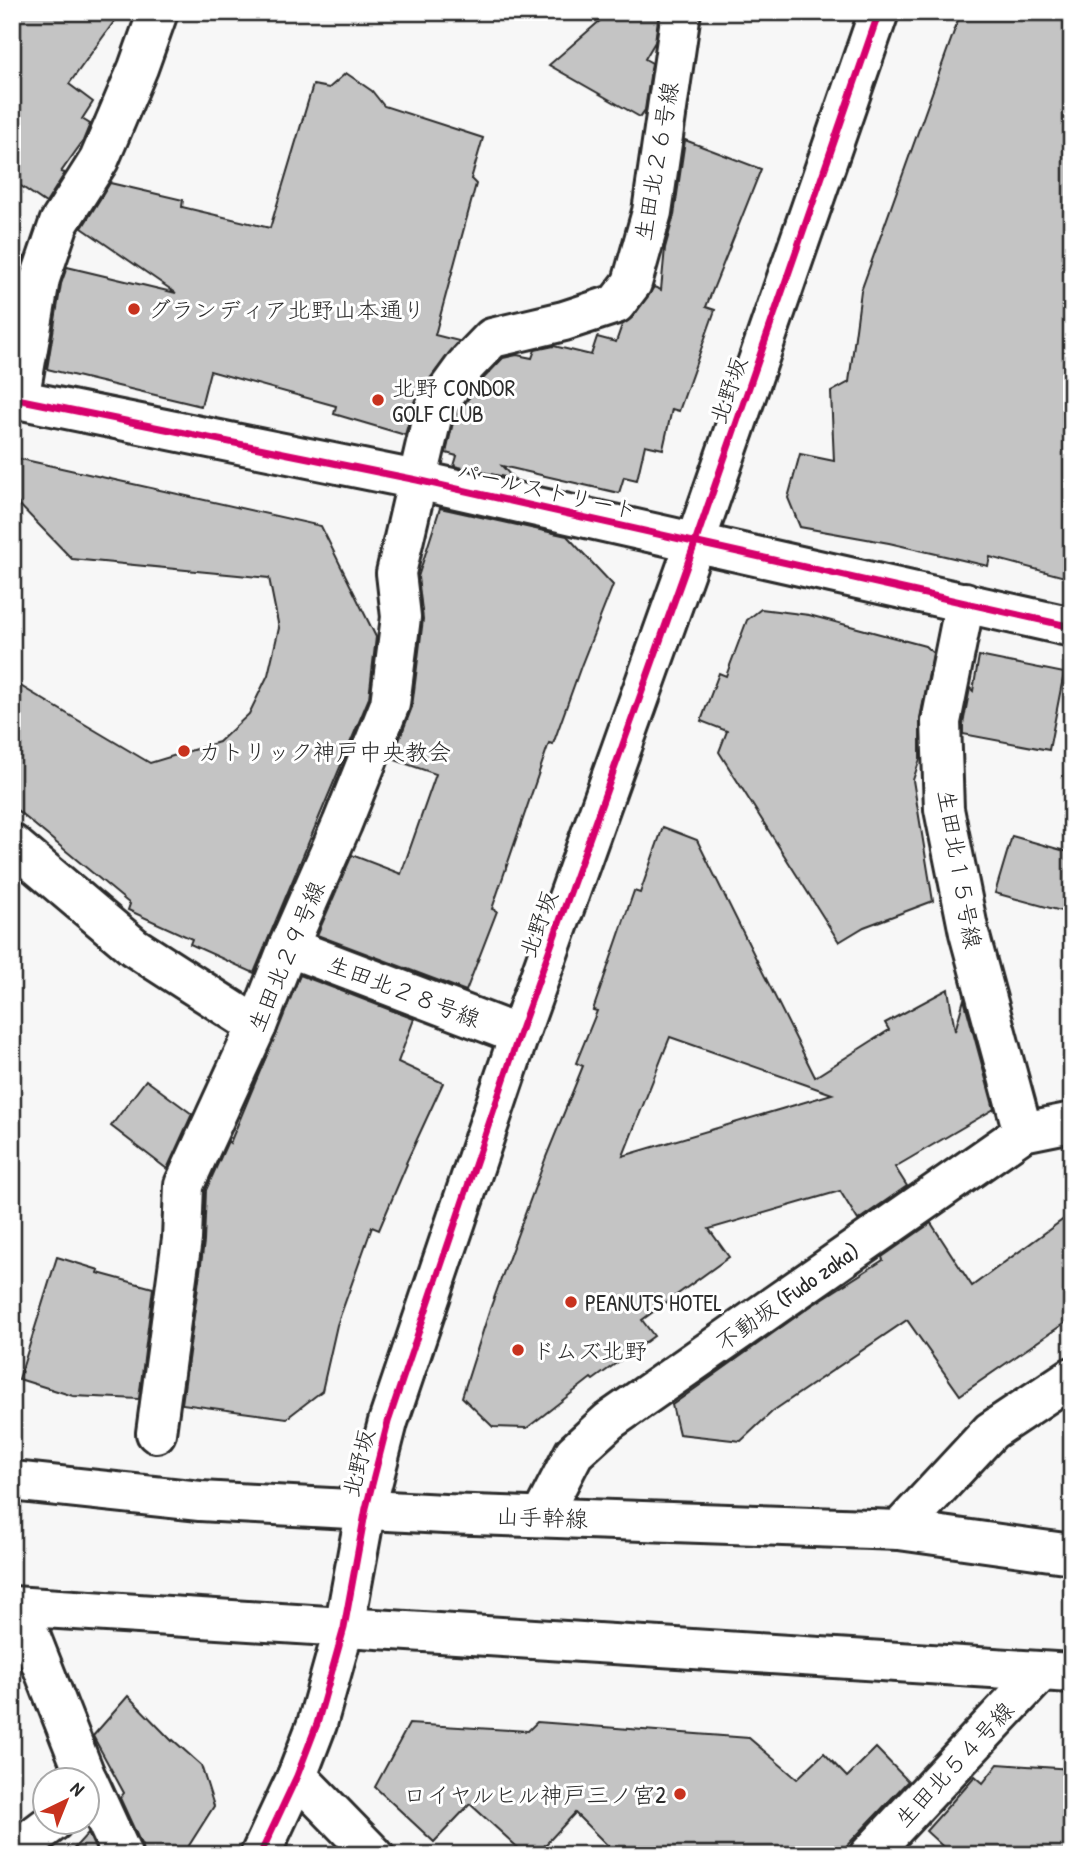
<svg xmlns="http://www.w3.org/2000/svg" width="1084" height="1867" font-family="'Patrick Hand','Klee One',sans-serif">
	<style>
		.building { fill: #c4c4c4; stroke: #2b2b2b; stroke-width: 2; fill-rule: evenodd }
		.lines { fill: none; stroke-linecap: round; stroke-linejoin: round }
		.minor-casing { stroke: #2b2b2b; stroke-width: 44 }
		.major-casing { stroke: #2b2b2b; stroke-width: 44 }
		.minor { stroke: #fff; stroke-width: 38 }
		.major { stroke: #fff; stroke-width: 38 }
		.cycleway-casing { stroke: #fff; stroke-width: 11 }
		.cycleway { stroke: #d6006c; stroke-width: 7 }
		.poi-dot { fill: #c8321e; stroke: #fff; stroke-width: 2.5 }
		.labels { text-anchor: middle; dominant-baseline: central; stroke-width: 6; stroke-linejoin: round; paint-order: stroke }
		.street-label { font-size: 23px; fill: #2b2b2b; stroke: #fff }
		.poi-label { font-size: 23px; fill: #2b2b2b; stroke: #fff; text-anchor: start }
	</style>
	<rect width="100%" height="100%" fill="#f7f7f7"/>
	<filter id="ink" filterUnits="userSpaceOnUse"><feTurbulence type="fractalNoise" baseFrequency=".0143" numOctaves="2"/><feDisplacementMap in="SourceGraphic" scale="14" xChannelSelector="R" yChannelSelector="G"/><feConvolveMatrix kernelMatrix="1 2 1 2 8 2 1 2 1" color-interpolation-filters="sRGB"/></filter>
	<g filter="url(#ink)">
		<g class="building">
			<polygon points="12,12 121,12 69,84 93,102 82,119 90,124 83,141 61,172 65,173 46,203 12,180"/>
			<polygon points="610,12 659,12 655,42 645,59 652,63 645,110 640,117 549,65"/>
			<polygon points="961,12 1072,12 1072,579 990,557 988,566 889,543 800,527 788,498 800,454 834,461 831,392 849,382 861,291"/>
			<polygon points="346,73 372,91 384,106 483,138 471,179 476,184 435,335 459,341 416,397 405,435 334,414 336,406 210,371 201,406 47,369 61,284 67,267 176,293 82,228 110,183 183,200 182,207 270,228 313,85 329,88"/>
			<polygon points="685,140 761,169 706,307 715,310 679,411 672,409 663,449 645,445 637,480 624,477 619,493 502,466 514,479 454,466 457,456 446,453 454,418 483,379 503,358 517,355 532,358 535,350 554,346 591,355 597,337 616,342 622,325 633,317 654,287 661,290 665,248 674,215"/>
			<polygon points="12,254 24,257 18,275 12,311"/>
			<polygon points="12,457 321,526 376,637 369,698 254,973 190,944 192,939 128,910 130,904 12,806 12,681 150,763 219,742 249,714 268,675 279,628 269,578 72,559 12,497"/>
			<polygon points="440,508 567,536 613,585 581,666 553,744 549,743 492,909 497,911 466,991 317,935 352,855 401,874 436,774 392,759 412,707 423,619 418,577"/>
			<polygon points="761,609 809,615 925,646 933,653 920,718 920,759 913,780 933,901 864,927 839,942 719,752 727,731 701,721 719,673 726,676 747,620"/>
			<polygon points="979,656 1064,673 1049,750 963,734 963,724 970,688 973,691"/>
			<path d="M663,827L697,840L815,1077L889,1030L885,1023L948,989L955,1031L964,999L994,1109L895,1167L907,1186L858,1220L840,1191L709,1229L729,1257L642,1320L654,1336L593,1380L591,1378L527,1428L493,1427L462,1397L490,1309L546,1157L583,1066L576,1063L597,1011L593,1010L634,891L640,893ZM670,1037L804,1084L832,1094L623,1156Z"/>
			<polygon points="1012,836 1072,853 1072,914 995,893"/>
			<polygon points="300,975 414,1019 398,1062 443,1083 406,1163 407,1164 379,1230 372,1227 337,1325 322,1391 287,1418 182,1404 204,1242 206,1190 228,1141 230,1143"/>
			<polygon points="146,1080 192,1114 167,1169 111,1126"/>
			<polygon points="1072,1213 1072,1318 960,1395 907,1320 773,1411 741,1441 679,1434 672,1405 811,1306 883,1260 882,1257 931,1223 972,1286"/>
			<polygon points="57,1257 99,1270 98,1273 153,1288 139,1399 73,1396 19,1379"/>
			<polygon points="128,1696 172,1741 173,1740 201,1765 214,1806 183,1855 143,1855 142,1846 120,1798 124,1793 93,1736"/>
			<polygon points="537,1722 749,1738 797,1779 824,1753 847,1777 876,1748 908,1781 838,1855 617,1855 575,1813 536,1855 526,1855 470,1804 434,1842 375,1787 409,1724 528,1731"/>
			<polygon points="998,1764 1072,1769 1072,1855 952,1855 926,1831 975,1776 983,1783"/>
			<polygon points="88,1833 98,1855 68,1855"/>
		</g>
		<g class="lines">
			<defs>
				<g id="minor">
					<polyline points="12,398 417,480 1072,627"/>
					<polyline points="19,400 40,279 59,223 99,160 138,68 158,12"/>
					<polyline points="965,602 941,722 944,809 969,933 1023,1132"/>
					<polyline points="12,844 134,947 257,1026"/>
					<polyline points="288,947 519,1035"/>
					<polyline points="156,1433 182,1239 184,1185 257,1026 288,947 342,824 390,704 401,617 396,573 434,409 466,365 492,338 564,321 616,304 632,283 652,212 681,12"/>
					<polyline points="541,1517 574,1453 609,1421 1023,1132 1072,1122"/>
					<polyline points="899,1530 991,1431 1072,1377"/>
					<polyline points="19,1607 87,1780"/>
					<polyline points="297,1776 374,1855"/>
					<polyline points="88,1781 122,1855"/>
					<polyline points="12,1853 53,1822"/>
					<polyline points="260,1855 297,1776 317,1724 344,1628 366,1508 388,1422 519,1035 695,543 879,12"/>
					<polyline points="869,1855 1040,1673"/>
				</g>
				<g id="major">
					<polyline points="12,1481 200,1501 444,1514 899,1530 1072,1554"/>
					<polyline points="12,1606 1072,1673"/>
				</g>
			</defs>
			<use href="#minor" class="minor-casing"/>
			<use href="#major" class="major-casing"/>
			<use href="#minor" class="minor"/>
			<use href="#major" class="major"/>
			<defs>
				<g id="cycleway">
					<polyline points="12,398 417,480 1072,627"/>
					<polyline points="260,1855 297,1776 317,1724 344,1628 366,1508 388,1422 519,1035 695,543 879,12"/>
				</g>
			</defs>
			<use href="#cycleway" class="cycleway-casing"/>
			<use href="#cycleway" class="cycleway"/>
		</g>
	</g>
	<g class="poi-dot">
		<circle cx="134" cy="309" r="7"/>
		<circle cx="378" cy="400" r="7"/>
		<circle cx="184" cy="751" r="7"/>
		<circle cx="571" cy="1302" r="7"/>
		<circle cx="518" cy="1350" r="7"/>
		<circle cx="680" cy="1794" r="7"/>
	</g>
	<g class="labels">
		<g class="street-label">
			<text transform="translate(656 161) rotate(-80)">生田北２６号線</text>
			<text transform="translate(728 390) rotate(-71)">北野坂</text>
			<text transform="translate(547 490) rotate(13)">パールストリート</text>
			<text transform="translate(960 869) rotate(80)">生田北１５号線</text>
			<text transform="translate(538 924) rotate(-70)">北野坂</text>
			<text transform="translate(286 956) rotate(-67)">生田北２９号線</text>
			<text transform="translate(404 991) rotate(21)">生田北２８号線</text>
			<text transform="translate(787 1296) rotate(-35)">不動坂 (Fudo zaka)</text>
			<text transform="translate(358 1463) rotate(-76)">北野坂</text>
			<text transform="translate(542 1517) rotate(2)">山手幹線</text>
			<text transform="translate(954 1764) rotate(-47)">生田北５４号線</text>
		</g>
		<g class="poi-label">
			<text x="148" y="309">グランディア北野山本通り</text>
			<text x="392" y="387">北野 CONDOR<tspan x="392" dy="26">GOLF CLUB</tspan></text>
			<text x="198" y="751">カトリック神戸中央教会</text>
			<text x="585" y="1302">PEANUTS HOTEL</text>
			<text x="532" y="1350">ドムズ北野</text>
			<text x="666" y="1794" text-anchor="end">ロイヤルヒル神戸三ノ宮2</text>
		</g>
	</g>
	<rect width="1084" height="1867" fill="none" stroke="#fff" stroke-width="42"/>
	<rect x="21" y="21" width="1042" height="1825" fill="none" stroke="#2b2b2b" stroke-width="2.5" filter="url(#ink)"/>
	<g transform="translate(66 1801) rotate(43)"><circle r="33" fill="#ffffff" stroke="#aaaaaa" stroke-width="2"/>
	<path d="M0-5L12 26L0 18L-12 26Z" fill="#c8321e"/>
	<text y="-10" font-size="19" font-weight="bold" text-anchor="middle" fill="#2b2b2b">N</text>
	</g>
</svg>
